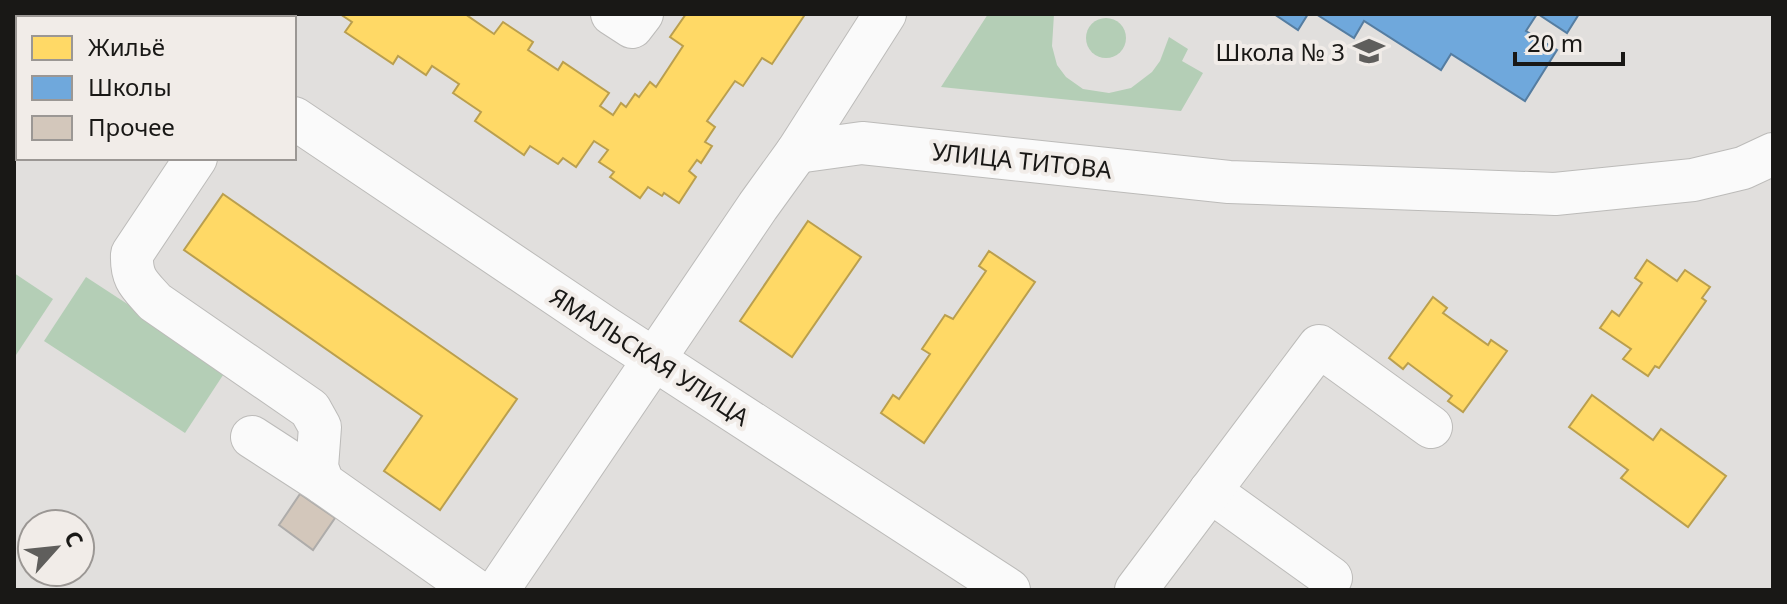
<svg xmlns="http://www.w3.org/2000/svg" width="1787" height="604" font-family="'Noto Sans',sans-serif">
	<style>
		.green { fill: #b4ceb6 }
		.homes { fill: #ffd966; stroke: #ba9f4e; stroke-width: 2 }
		.schools { fill: #6fa8dc; stroke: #557da1; stroke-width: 2 }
		.building { fill: #d3c7bb; stroke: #aeacaa; stroke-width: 2 }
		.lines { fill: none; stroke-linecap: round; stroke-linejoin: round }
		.minor-casing { stroke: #bcbbb9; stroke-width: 44 }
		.minor { stroke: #fafafa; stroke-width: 42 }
		.labels { text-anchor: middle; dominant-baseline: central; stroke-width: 8; stroke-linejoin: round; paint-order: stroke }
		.poi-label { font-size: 24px; fill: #191816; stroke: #f1ece8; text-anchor: end }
		.street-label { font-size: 24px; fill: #191816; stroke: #f1ece8 }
	</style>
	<rect width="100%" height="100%" fill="#e1dfdd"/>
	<g class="green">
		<polygon points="988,14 1054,14 1052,46 1057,65 1066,77 1083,89 1109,93 1131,88 1152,72 1160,61 1169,37 1188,49 1182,61 1203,73 1181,111 941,87"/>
		<circle cx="1106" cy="38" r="20"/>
		<polygon points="14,273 53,299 14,358"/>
		<polygon points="86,277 227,369 185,433 44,341"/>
	</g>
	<g class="homes">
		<polygon points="14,14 28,14 25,18 18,18 18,29 14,35"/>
		<polygon points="340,14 470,14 468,16 494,34 503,22 533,42 528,50 558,70 563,62 609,93 600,106 613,115 621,103 626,107 635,94 639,97 650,82 656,87 683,46 670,37 686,14 802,14 804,16 772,64 762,58 743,86 735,81 707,121 715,127 705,142 712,146 701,163 697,160 689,171 696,177 679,203 664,193 662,196 648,187 640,198 610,177 614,172 599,162 608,150 594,141 576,167 563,158 558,164 530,146 524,155 475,121 481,112 453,93 459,84 432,66 426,75 398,56 393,64 345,32 352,22"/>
		<polygon points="223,194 517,399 440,510 384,471 422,416 184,250"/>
		<polygon points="808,221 861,257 792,357 740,321"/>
		<polygon points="989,251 1035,282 924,443 881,413 893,395 899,399 930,354 922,349 945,315 953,319 986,271 979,266"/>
		<polygon points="1647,260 1677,281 1685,270 1710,287 1702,298 1706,301 1659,368 1655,366 1648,376 1623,359 1631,349 1600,328 1612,311 1619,316 1642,283 1635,278"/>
		<polygon points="1433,297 1447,308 1443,313 1488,345 1491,340 1507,351 1463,412 1448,401 1452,396 1408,363 1403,369 1389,358"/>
		<polygon points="1592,395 1653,440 1661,429 1726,476 1688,527 1621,478 1628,470 1569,427"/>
	</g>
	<g class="schools">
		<polygon points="1274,14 1308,14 1298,30"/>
		<polygon points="1316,14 1537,14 1526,31 1557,50 1525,101 1451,54 1441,70 1364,21 1354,38"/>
		<polygon points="1538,14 1579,14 1567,33"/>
	</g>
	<polygon class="building" points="300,494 335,518 313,550 279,525"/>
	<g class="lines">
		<defs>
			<g id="minor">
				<polyline points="140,14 146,18"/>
				<polyline points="612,14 632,27 642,14"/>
				<polyline points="92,18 94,14"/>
				<polyline points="294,118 606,328 1009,590"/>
				<polyline points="14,137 18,131"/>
				<polyline points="797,152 862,143 1229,182 1555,194 1693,180 1743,168 1773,154"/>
				<path d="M196,158L132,254C131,279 139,284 155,302L310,409L320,427L317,467L323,483L475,590"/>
				<polyline points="252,437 323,483"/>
				<polyline points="1210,491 1331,578"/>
				<polyline points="498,590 758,206 797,152 885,14"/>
				<polyline points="1136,590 1319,346 1431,427"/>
			</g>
		</defs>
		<use href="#minor" class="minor-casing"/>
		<use href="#minor" class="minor"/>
	</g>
	<defs>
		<symbol id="school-bare" viewBox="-9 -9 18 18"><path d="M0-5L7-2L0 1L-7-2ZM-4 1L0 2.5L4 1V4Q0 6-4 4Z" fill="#5f5e5c" stroke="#f1ece8" stroke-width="2.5" paint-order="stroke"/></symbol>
	</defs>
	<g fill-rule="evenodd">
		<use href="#school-bare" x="1347" y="29" width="44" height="44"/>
	</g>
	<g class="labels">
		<g class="poi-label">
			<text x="1345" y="51">Школа № 3</text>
		</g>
		<g class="street-label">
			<text transform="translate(1022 160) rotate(6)">УЛИЦА ТИТОВА</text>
			<text transform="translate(650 356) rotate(33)">ЯМАЛЬСКАЯ УЛИЦА</text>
		</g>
	</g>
	<rect width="1787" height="604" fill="none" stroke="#191816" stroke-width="32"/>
	<rect x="16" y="16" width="280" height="144" fill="#f1ece8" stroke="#9b9794" stroke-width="2"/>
	<rect x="32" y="36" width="40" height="24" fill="#ffd966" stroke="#9b9794" stroke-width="2"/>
	<text x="88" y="56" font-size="24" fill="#191816">Жильё</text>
	<rect x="32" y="76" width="40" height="24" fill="#6fa8dc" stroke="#9b9794" stroke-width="2"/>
	<text x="88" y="96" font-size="24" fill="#191816">Школы</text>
	<rect x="32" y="116" width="40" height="24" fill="#d3c7bb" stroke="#9b9794" stroke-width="2"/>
	<text x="88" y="136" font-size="24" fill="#191816">Прочее</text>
	<g transform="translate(56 548) rotate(63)"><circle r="38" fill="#f1ece8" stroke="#9b9794" stroke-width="2"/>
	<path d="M0-6L14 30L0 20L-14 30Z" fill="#5f5e5c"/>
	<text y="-12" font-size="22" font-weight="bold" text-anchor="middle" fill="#191816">С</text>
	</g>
	<path d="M1515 52v12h108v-12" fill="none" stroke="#191816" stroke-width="4"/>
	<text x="1527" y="52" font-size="24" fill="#191816" stroke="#f1ece8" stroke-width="6" paint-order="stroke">20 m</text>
</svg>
